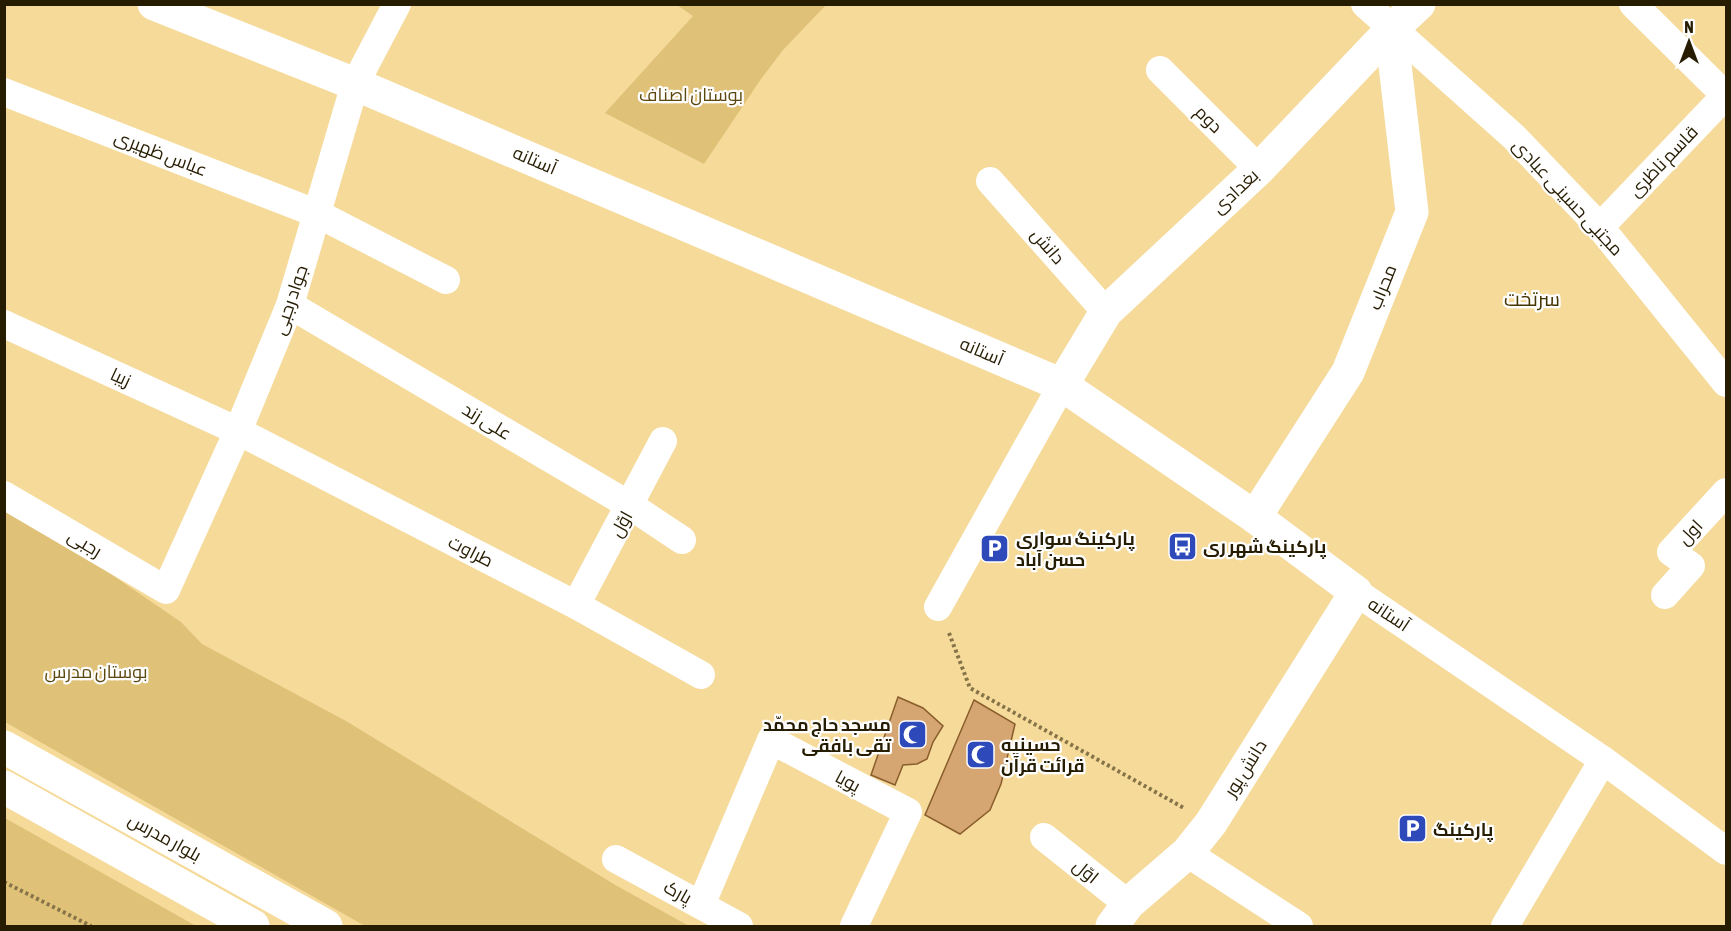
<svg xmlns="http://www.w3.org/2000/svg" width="1731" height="931" font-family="'Asap Condensed',Cairo,sans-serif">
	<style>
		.green { fill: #dfc178 }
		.building { fill: #d5a572; stroke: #8a5e2c; stroke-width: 1.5 }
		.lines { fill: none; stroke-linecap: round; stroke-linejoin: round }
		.path { stroke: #867448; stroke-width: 4; stroke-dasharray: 3 3; stroke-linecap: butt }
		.minor { stroke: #fff; stroke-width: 28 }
		.tertiary { stroke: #fff; stroke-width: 33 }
		.secondary { stroke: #fff; stroke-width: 33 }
		.labels { text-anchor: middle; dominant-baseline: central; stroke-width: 4.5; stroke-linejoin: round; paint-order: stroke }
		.park-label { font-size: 18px; fill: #5b470d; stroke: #fefefe }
		.street-label { font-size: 18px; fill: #261c02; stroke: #fefefe }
		.poi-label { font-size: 18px; font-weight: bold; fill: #261c02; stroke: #fefefe; text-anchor: start }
		.neighbourhood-label { font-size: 20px; fill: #463500; stroke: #fefefe }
	</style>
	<rect width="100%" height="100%" fill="#f5da9a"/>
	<g class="green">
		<polygon points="677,5 826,5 783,50 761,79 704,164 605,113 693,16"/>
		<polygon points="5,506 39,525 181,622 202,644 346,721 617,886 689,926 365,926 5,722"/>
		<polygon points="5,818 196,926 5,926"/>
	</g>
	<g class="building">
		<polygon points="898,697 923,708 943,726 933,742 927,759 917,764 903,765 895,785 871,775"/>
		<polygon points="974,700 1015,724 1001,784 990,810 960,834 925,815"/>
	</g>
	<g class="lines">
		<g class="path">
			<polyline points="949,633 970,688 1184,808"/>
			<polyline points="4,882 91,926"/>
		</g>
		<g class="minor">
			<polyline points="1365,4 1514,137 1600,227 1726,383"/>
			<polyline points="1633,4 1726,96"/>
			<polyline points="1160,70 1259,169"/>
			<polyline points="4,92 318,214 446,280"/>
			<polyline points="990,181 1106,312"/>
			<polyline points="1600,227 1726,95"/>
			<polyline points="290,305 631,506 682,540"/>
			<polyline points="4,324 238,431 576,605 701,675"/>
			<polyline points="4,495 166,590 238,431 290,305 355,84 397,4"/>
			<polyline points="1356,592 1603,760 1726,851"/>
			<polyline points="1665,595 1691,566 1671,552 1726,492"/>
			<polyline points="576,605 663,441"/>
			<polyline points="938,607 1062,385"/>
			<polyline points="1044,837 1128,904"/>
			<polyline points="1187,853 1299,926"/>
			<polyline points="616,859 739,926"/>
			<polyline points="701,905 771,740 908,812 854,926"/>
			<polyline points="1505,926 1603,760"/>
		</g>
		<g class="tertiary">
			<polyline points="154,4 355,84 1062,385 1255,517 1356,592 1211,823 1187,853 1128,904 1112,926"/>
			<polyline points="1062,385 1106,312 1259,169 1391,30 1419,4"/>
			<polyline points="1255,517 1348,372 1412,212 1391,30"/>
		</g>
		<g class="secondary">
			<polyline points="4,747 326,926"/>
			<polyline points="4,787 253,926"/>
		</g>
	</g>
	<defs>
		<symbol id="bus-square" viewBox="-11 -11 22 22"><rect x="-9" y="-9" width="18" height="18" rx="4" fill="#2e4aba" stroke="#fefefe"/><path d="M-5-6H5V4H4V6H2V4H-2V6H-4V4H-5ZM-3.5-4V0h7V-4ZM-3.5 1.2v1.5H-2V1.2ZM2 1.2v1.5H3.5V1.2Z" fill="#fff"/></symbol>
		<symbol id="parking-square" viewBox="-11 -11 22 22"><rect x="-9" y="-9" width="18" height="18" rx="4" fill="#2e4aba" stroke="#fefefe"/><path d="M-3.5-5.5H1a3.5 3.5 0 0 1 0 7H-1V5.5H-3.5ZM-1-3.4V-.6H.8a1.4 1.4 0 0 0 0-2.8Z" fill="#fff"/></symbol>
		<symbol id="mosque-square" viewBox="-11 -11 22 22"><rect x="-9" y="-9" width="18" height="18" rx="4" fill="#2e4aba" stroke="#fefefe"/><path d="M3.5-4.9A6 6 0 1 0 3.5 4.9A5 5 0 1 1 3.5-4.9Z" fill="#fff"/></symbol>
	</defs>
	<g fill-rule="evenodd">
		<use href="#bus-square" x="1166" y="530" width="33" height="33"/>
		<use href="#parking-square" x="978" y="532" width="33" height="33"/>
		<use href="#mosque-square" x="896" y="718" width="33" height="33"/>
		<use href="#mosque-square" x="964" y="738" width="33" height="33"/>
		<use href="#parking-square" x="1396" y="812" width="33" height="33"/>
	</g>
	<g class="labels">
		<g class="park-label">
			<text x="691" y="94">بوستان اصناف</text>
			<text x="96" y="671">بوستان مدرس</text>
		</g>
		<g class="street-label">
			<text transform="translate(1209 119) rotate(45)">دوم</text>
			<text transform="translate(161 153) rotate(21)">عباس ظهیری</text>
			<text transform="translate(535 160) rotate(23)">آستانه</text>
			<text transform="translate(1663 161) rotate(-46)">قاسم ناظری</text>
			<text transform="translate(1235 191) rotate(-43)">بغدادی</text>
			<text transform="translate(1568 197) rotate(47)">مجتبی حسینی عبادی</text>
			<text transform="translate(1048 246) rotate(49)">دانش</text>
			<text transform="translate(1382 287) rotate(-68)">محراب</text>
			<text transform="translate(290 300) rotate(-71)">جواد رجبی</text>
			<text transform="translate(982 351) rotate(23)">آستانه</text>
			<text transform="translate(121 377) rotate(25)">زیبا</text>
			<text transform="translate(487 421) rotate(31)">علی زند</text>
			<text transform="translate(621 524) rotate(-61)">اوّل</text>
			<text transform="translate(1690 532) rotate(-47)">اول</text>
			<text transform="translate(85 543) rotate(31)">رجبی</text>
			<text transform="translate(471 551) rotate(27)">طراوت</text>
			<text transform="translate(1389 614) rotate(34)">آستانه</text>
			<text transform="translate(1245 768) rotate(-58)">دانش پور</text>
			<text transform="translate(848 781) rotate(28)">پویا</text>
			<text transform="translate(165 837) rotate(29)">بلوار مدرس</text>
			<text transform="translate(1086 871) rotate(39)">اوّل</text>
			<text transform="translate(678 892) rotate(29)">پارک</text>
		</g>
		<g class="poi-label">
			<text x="1016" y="538">پارکینگ سواری<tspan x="1016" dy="21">حسن آباد</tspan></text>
			<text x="1203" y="546">پارکینگ شهر ری</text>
			<text x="891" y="724" text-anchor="end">مسجد حاج محمّد<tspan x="891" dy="21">تقی بافقی</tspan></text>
			<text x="1001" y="744">حسینیه<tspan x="1001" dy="21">قرائت قرآن</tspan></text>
			<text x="1433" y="829">پارکینگ</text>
		</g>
		<g class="neighbourhood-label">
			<text x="1532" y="298">سرتخت</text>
		</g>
	</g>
	<rect width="1731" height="931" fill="none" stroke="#261c02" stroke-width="12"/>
	<g transform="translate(1689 42)" stroke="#fefefe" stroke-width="4.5" paint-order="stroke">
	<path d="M0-4.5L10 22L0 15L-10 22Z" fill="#261c02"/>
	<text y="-9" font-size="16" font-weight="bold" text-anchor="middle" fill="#261c02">N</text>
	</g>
</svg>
